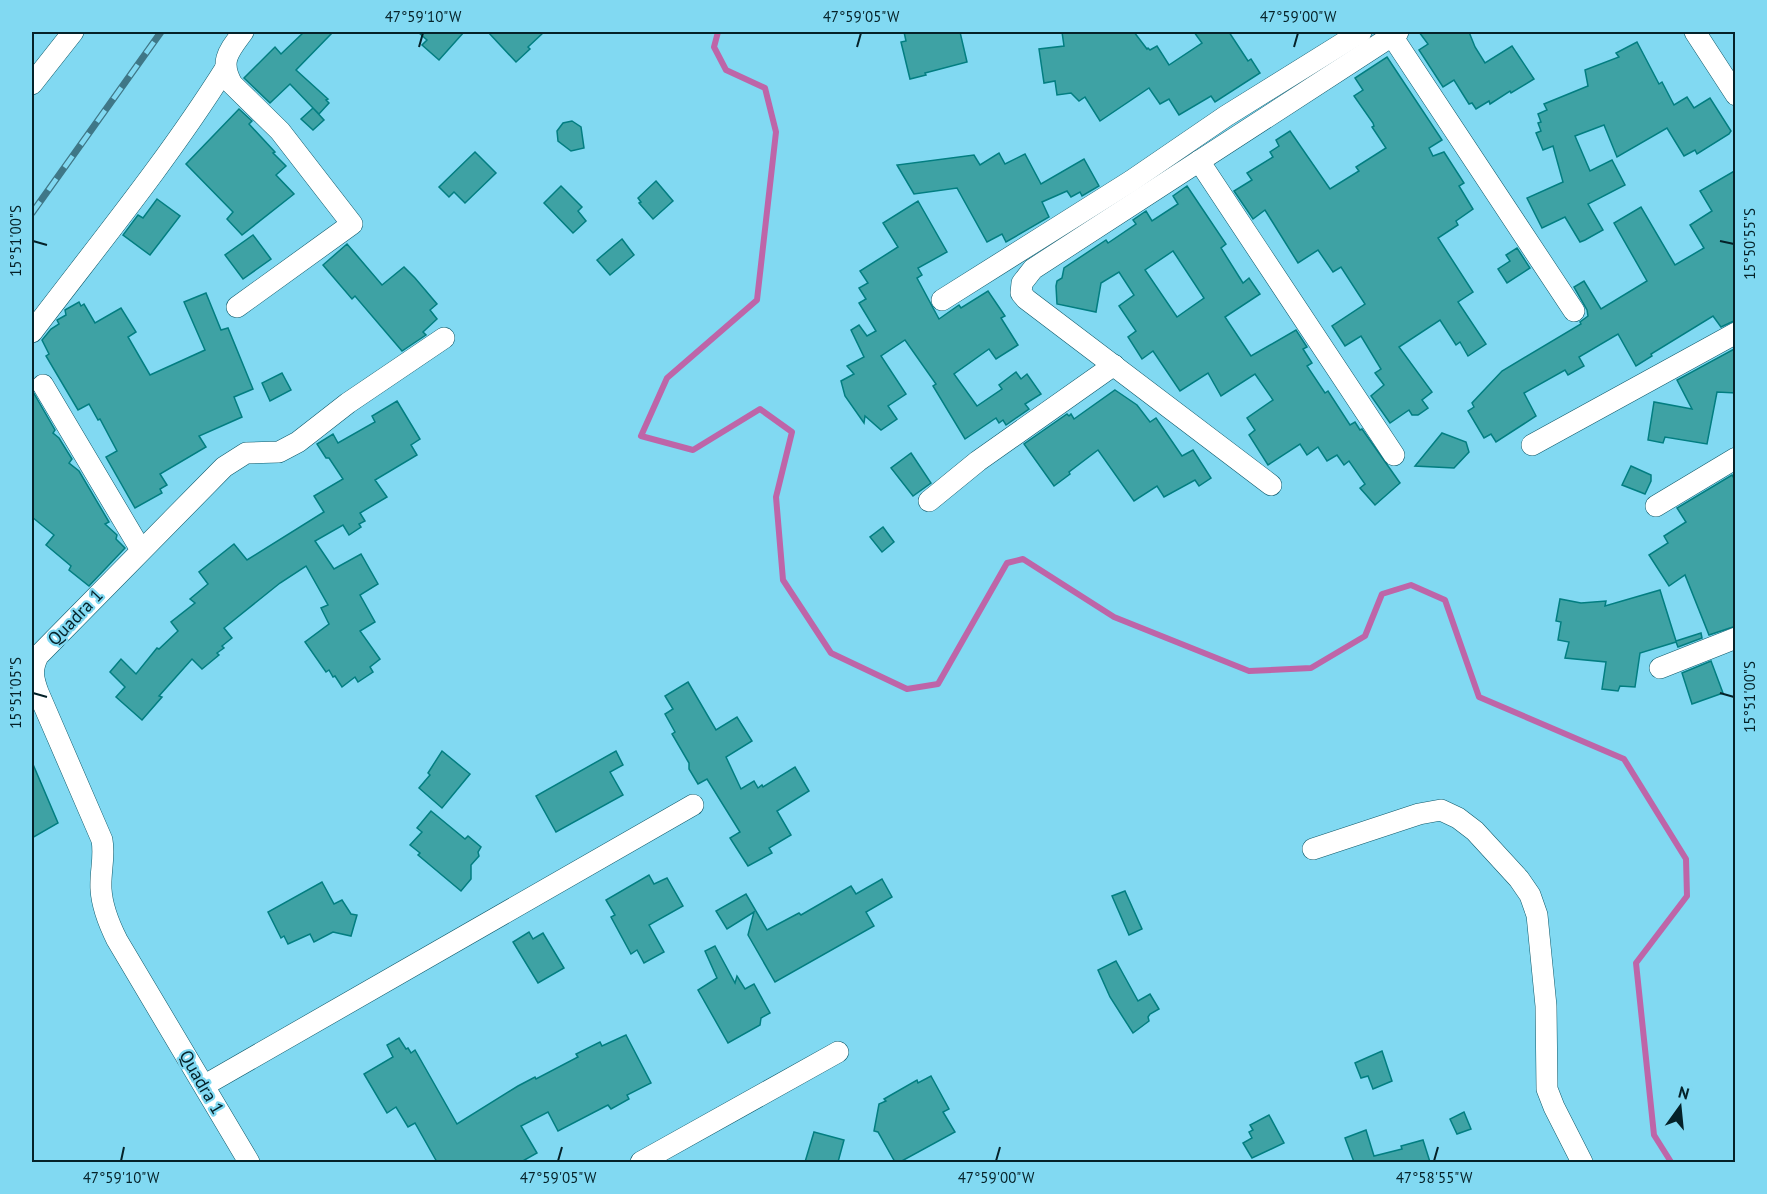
<svg xmlns="http://www.w3.org/2000/svg" width="1767" height="1194" font-family="'PT Sans',sans-serif">
	<style>
		.lines { fill: none; stroke-linecap: round; stroke-linejoin: round }
		.stream { stroke: #be65a8; stroke-width: 6 }
		.building { fill: #3ea2a4; stroke: #027e81; stroke-width: 1.5; fill-rule: evenodd }
		.street-casing { stroke: #0d596a; stroke-width: 22 }
		.street { stroke: #fff; stroke-width: 21 }
		.rail-casing { stroke: #3f7787; stroke-width: 7 }
		.rail { stroke: #81d9f2; stroke-width: 4.5; stroke-dasharray: 14; stroke-linecap: butt }
		.ticks { fill: none; stroke: #052229; stroke-width: 2 }
		.labels { text-anchor: middle; dominant-baseline: central; stroke-width: 4.5; stroke-linejoin: round; paint-order: stroke }
		.street-label { font-size: 18px; fill: #052229; stroke: #81d9f2 }
		.neatline { fill: none; stroke: #052229; stroke-width: 2 }
		.ticks-label { font-size: 15px; text-anchor: middle; fill: #052229 }
	</style>
	<rect width="100%" height="100%" fill="#81d9f2"/>
	<g class="lines">
		<polyline class="stream" points="718,32 714,47 726,70 765,88 776,132 757,300 667,378 641,436 693,450 760,409 792,432 776,497 783,580 831,653 907,689 938,684 1007,563 1023,559 1114,617 1249,671 1311,668 1365,636 1382,594 1411,585 1445,600 1479,697 1624,759 1686,859 1687,896 1636,963 1654,1135 1671,1162"/>
	</g>
	<g class="building">
		<polygon points="304,32 333,32 296,70 328,99 326,100 329,103 319,114 313,108 324,120 313,130 301,119 313,108 290,84 270,103 244,78 275,47 281,54"/>
		<polygon points="418,32 464,32 439,60 422,45 427,40"/>
		<polygon points="488,32 544,32 528,47 530,49 516,62"/>
		<polygon points="904,32 960,32 967,62 925,73 926,75 910,79 901,42 906,41"/>
		<polygon points="1062,32 1134,32 1147,49 1148,48 1150,50 1157,46 1169,65 1202,43 1194,32 1229,32 1248,61 1251,59 1260,73 1215,102 1211,96 1179,115 1169,99 1160,104 1149,88 1100,121 1085,97 1079,101 1071,93 1057,95 1055,81 1044,83 1039,49 1064,46"/>
		<polygon points="1419,32 1469,32 1475,47 1485,63 1512,46 1534,79 1511,93 1510,91 1490,104 1489,101 1476,109 1472,103 1469,104 1454,80 1443,87 1419,50 1428,44"/>
		<polygon points="1637,42 1659,84 1662,82 1674,105 1687,97 1694,108 1710,98 1731,131 1729,134 1697,154 1695,150 1684,156 1667,128 1617,157 1604,125 1575,136 1590,171 1612,160 1625,185 1588,204 1603,230 1585,240 1580,242 1565,217 1542,228 1527,198 1563,182 1553,146 1543,150 1536,133 1541,131 1538,123 1541,122 1538,114 1547,110 1544,104 1588,86 1585,70 1619,57 1616,53"/>
		<polygon points="1387,57 1442,140 1429,148 1433,156 1444,152 1464,183 1459,186 1473,209 1456,221 1458,225 1438,238 1473,292 1458,302 1486,344 1468,356 1460,342 1456,345 1440,320 1399,347 1432,392 1422,400 1428,408 1418,415 1412,415 1409,410 1390,423 1371,396 1384,385 1375,373 1381,369 1361,336 1345,346 1332,326 1365,304 1341,267 1333,272 1318,250 1298,263 1265,210 1253,219 1234,191 1252,180 1247,173 1273,157 1270,152 1279,146 1276,140 1290,131 1330,189 1359,171 1356,167 1386,148 1372,127 1374,126 1373,123 1354,96 1363,90 1355,78"/>
		<polygon points="239,109 252,121 249,124 275,152 273,153 286,166 276,175 294,194 242,235 227,219 233,212 186,164"/>
		<polygon points="572,121 581,127 584,148 571,151 558,141 557,131 563,123"/>
		<polygon points="475,152 496,173 465,203 454,192 449,197 439,187"/>
		<polygon points="999,153 1005,164 1025,154 1041,184 1084,159 1099,186 1082,196 1080,192 1071,197 1067,191 1042,202 1049,217 1006,242 1002,234 987,242 957,188 914,194 897,165 974,155 980,165"/>
		<polygon points="1736,170 1736,320 1721,327 1713,316 1651,354 1652,356 1636,366 1618,334 1579,357 1584,366 1568,375 1565,370 1524,393 1536,416 1496,442 1491,434 1484,438 1468,411 1474,407 1472,403 1502,371 1581,324 1580,322 1588,316 1587,310 1574,287 1584,281 1601,309 1647,281 1614,223 1641,207 1675,265 1704,248 1690,225 1712,211 1700,191"/>
		<polygon points="656,181 673,201 653,219 639,203 641,202 638,198"/>
		<polygon points="561,186 582,207 578,211 586,221 573,233 544,203"/>
		<path d="M1187,186L1226,244L1221,248L1243,283L1249,278L1260,294L1225,317L1251,356L1296,330L1307,347L1303,349L1312,363L1307,366L1325,393L1328,391L1350,425L1355,422L1360,430L1362,429L1400,483L1375,505L1360,488L1365,484L1349,461L1344,465L1337,455L1327,461L1318,447L1307,455L1300,444L1268,465L1249,435L1255,430L1247,418L1273,400L1255,374L1221,396L1208,373L1180,391L1153,351L1142,359L1128,337L1136,331L1119,306L1134,295L1119,272L1101,283L1096,312L1057,304L1056,286L1057,281L1062,278L1064,268L1106,240L1108,243L1136,224L1133,220L1146,211L1152,221L1178,204L1173,196ZM1173,251L1204,298L1177,317L1145,270Z"/>
		<polygon points="157,199 180,216 150,255 123,235 138,215 143,218"/>
		<polygon points="918,201 947,252 918,268 922,275 917,278 939,319 959,305 961,308 988,291 1005,316 1001,318 1018,345 996,359 989,349 954,374 977,406 1002,389 999,385 1016,372 1021,379 1027,374 1041,394 1025,404 1029,409 1006,425 1003,420 999,423 996,418 965,439 933,386 936,384 905,340 881,356 906,394 888,406 897,419 881,430 865,416 864,423 845,396 841,381 854,374 847,366 864,357 851,330 859,325 867,336 876,331 859,303 866,299 859,288 868,283 860,271 898,247 883,223"/>
		<polygon points="253,235 271,259 243,279 225,255"/>
		<polygon points="622,239 634,255 610,275 597,260"/>
		<polygon points="347,244 382,285 404,267 415,278 437,304 430,310 437,319 423,332 426,335 402,351 355,296 352,299 323,265"/>
		<polygon points="1517,248 1530,268 1507,283 1498,269 1510,261 1506,255"/>
		<polygon points="206,293 221,330 228,328 253,389 234,397 242,417 199,436 206,447 160,474 167,485 160,489 162,493 135,508 106,457 117,451 100,419 98,420 89,404 78,410 46,356 49,354 42,340 51,329 59,324 57,320 66,315 65,310 79,302 81,306 84,304 95,323 121,308 136,332 128,337 150,375 205,350 184,302"/>
		<polygon points="1736,348 1736,393 1717,392 1707,444 1665,437 1663,443 1648,440 1654,402 1692,409 1677,380"/>
		<polygon points="282,373 291,390 270,401 262,383"/>
		<polygon points="32,390 55,430 53,433 59,438 72,459 69,463 79,471 109,522 105,524 117,535 116,539 125,548 89,586 69,570 71,566 46,545 54,535 32,517"/>
		<polygon points="1115,390 1137,405 1150,422 1156,418 1182,456 1193,450 1211,478 1199,486 1195,480 1164,497 1157,486 1134,501 1098,450 1069,472 1070,474 1054,486 1024,444 1067,414 1069,416 1071,414 1074,419"/>
		<polygon points="397,401 420,439 411,445 417,455 375,480 387,497 360,513 365,521 359,524 361,527 349,535 343,525 315,541 334,569 361,554 378,584 360,595 375,622 360,631 380,659 370,667 373,672 358,682 355,677 342,687 335,676 333,677 329,670 326,672 305,642 329,624 321,608 328,605 306,566 280,583 224,628 232,638 222,646 224,648 217,653 219,655 202,669 192,659 159,696 162,697 142,720 116,697 125,687 110,672 121,659 136,674 157,648 159,649 178,631 171,622 195,603 190,599 208,584 199,572 234,544 247,560 324,512 314,496 343,479 329,458 326,458 317,444 333,434 338,443 375,422 372,416"/>
		<polygon points="1442,433 1466,442 1469,452 1454,468 1415,466"/>
		<polygon points="911,453 931,483 913,496 891,468"/>
		<polygon points="1631,466 1651,475 1651,481 1645,494 1622,485"/>
		<polygon points="1732,475 1736,481 1736,626 1709,635 1685,575 1669,586 1649,555 1668,543 1664,536 1686,522 1677,508"/>
		<polygon points="883,527 894,542 882,552 870,537"/>
		<polygon points="1660,590 1676,641 1701,633 1702,638 1678,647 1676,642 1640,653 1635,687 1620,686 1618,691 1602,689 1606,662 1565,658 1569,642 1558,640 1561,622 1556,621 1560,599 1581,603 1606,601 1605,606"/>
		<polygon points="1711,661 1723,693 1692,704 1682,673"/>
		<polygon points="688,682 716,730 737,717 752,741 726,757 741,789 754,781 758,788 762,785 763,787 795,767 809,791 777,811 791,835 769,848 772,853 748,866 730,838 740,832 707,779 698,784 689,769 689,763 672,734 675,732 665,714 673,709 665,696"/>
		<polygon points="442,751 470,774 442,808 419,788 430,775 428,773"/>
		<polygon points="616,751 623,765 610,772 623,795 556,832 536,796"/>
		<polygon points="32,762 58,823 32,838"/>
		<polygon points="431,811 465,839 468,836 481,847 478,852 479,856 471,865 471,879 461,891 418,855 420,853 410,845 422,832 417,828"/>
		<polygon points="649,875 654,884 667,878 683,906 649,925 664,952 644,963 637,950 631,954 611,917 615,915 606,900"/>
		<polygon points="882,879 892,897 866,912 874,926 775,982 748,935 754,912 727,929 716,911 746,894 767,930 799,913 801,915 851,886 856,894"/>
		<polygon points="322,882 334,904 342,900 351,914 357,915 351,936 333,932 314,942 310,934 288,944 284,936 281,938 268,912"/>
		<polygon points="1125,891 1142,929 1129,935 1112,896"/>
		<polygon points="529,932 533,939 543,933 564,968 538,983 513,942"/>
		<polygon points="715,946 735,983 737,976 745,989 754,984 770,1013 761,1018 760,1025 728,1043 698,990 717,978 705,951"/>
		<polygon points="1116,961 1138,1001 1150,994 1159,1009 1150,1014 1148,1017 1149,1021 1133,1033 1110,997 1098,970"/>
		<polygon points="626,1035 651,1083 627,1095 629,1099 611,1109 608,1105 558,1131 548,1112 521,1126 537,1153 521,1162 437,1162 415,1123 408,1127 396,1107 387,1113 364,1074 393,1057 387,1045 399,1038 406,1049 408,1048 411,1053 415,1050 457,1124 518,1086 535,1077 536,1079 578,1057 576,1054 600,1042 602,1046"/>
		<polygon points="1382,1051 1392,1081 1373,1089 1368,1076 1361,1078 1355,1063"/>
		<polygon points="931,1076 949,1109 943,1112 955,1132 900,1162 895,1162 878,1132 874,1131 879,1104 886,1101 884,1099 917,1080 918,1083"/>
		<polygon points="1464,1112 1471,1129 1457,1134 1450,1119"/>
		<polygon points="1269,1115 1284,1143 1252,1158 1243,1143 1252,1138 1249,1132 1253,1130 1250,1125"/>
		<polygon points="1366,1130 1374,1156 1402,1149 1401,1146 1423,1140 1430,1162 1354,1162 1345,1138"/>
		<polygon points="814,1132 844,1140 838,1162 805,1162"/>
	</g>
	<g class="lines">
		<defs>
			<g id="street">
				<polyline points="1695,32 1736,95"/>
				<polyline points="1392,36 1574,311"/>
				<polyline points="32,84 73,32"/>
				<polyline points="1199,161 1394,455"/>
				<polyline points="942,300 1131,181 1226,116 1361,32"/>
				<path d="M237,307L352,224L280,131L232,84C219,61 229,51 243,32"/>
				<path d="M32,332C98,245 167,161 225,69"/>
				<polyline points="43,385 141,550"/>
				<polyline points="1532,445 1736,333"/>
				<polyline points="1271,485 1026,299 1021,293 1022,283 1033,269 1398,32"/>
				<polyline points="929,501 978,461 1114,365"/>
				<polyline points="1656,506 1736,458"/>
				<polyline points="1660,668 1736,638"/>
				<polyline points="1313,849 1419,814 1441,810 1458,818 1475,831 1519,879 1530,895 1537,915 1546,1006 1547,1089 1554,1107 1582,1162"/>
				<polyline points="205,1085 693,805"/>
				<path d="M249,1162L117,940C109,924 102,907 101,889C100,872 105,857 102,840L38,692C33,678 31,670 38,656L224,467L246,453L279,452L298,442L348,403L444,338"/>
				<polyline points="641,1162 838,1052"/>
			</g>
		</defs>
		<use href="#street" class="street-casing"/>
		<use href="#street" class="street"/>
		<defs>
			<polyline id="rail" points="32,213 161,32"/>
		</defs>
		<use href="#rail" class="rail-casing"/>
		<use href="#rail" class="rail"/>
	</g>
	<path class="ticks" d="M419,47L423,33M857,47L861,33M1294,47L1298,33M33,241L47,245M1720,241L1734,244M33,693L47,697M1720,693L1734,697M121,1161L124,1147M558,1161L562,1147M996,1161L1000,1147M1434,1161L1438,1147"/>
	<g class="labels">
		<g class="street-label">
			<text transform="translate(75 617) rotate(-46)">Quadra 1</text>
			<text transform="translate(202 1082) rotate(60)">Quadra 1</text>
		</g>
	</g>
	<rect width="1767" height="1194" fill="none" stroke="#81d9f2" stroke-width="66"/>
	<g transform="translate(1680 1107) rotate(15)" stroke="#81d9f2" stroke-width="4.5" paint-order="stroke">
	<path d="M0-4.5L10 22L0 15L-10 22Z" fill="#052229"/>
	<text y="-9" font-size="16" font-weight="bold" text-anchor="middle" fill="#052229">N</text>
	</g>
	<rect x="33" y="33" width="1701" height="1128" class="neatline"/>
	<g class="ticks-label">
		<text x="423" y="22">47°59'10"W</text>
		<text x="861" y="22">47°59'05"W</text>
		<text x="1298" y="22">47°59'00"W</text>
		<text transform="translate(16 241) rotate(-90)" y="5">15°51'00"S</text>
		<text transform="translate(1750 244) rotate(-90)" y="5">15°50'55"S</text>
		<text transform="translate(16 693) rotate(-90)" y="5">15°51'05"S</text>
		<text transform="translate(1750 697) rotate(-90)" y="5">15°51'00"S</text>
		<text x="121" y="1183">47°59'10"W</text>
		<text x="558" y="1183">47°59'05"W</text>
		<text x="996" y="1183">47°59'00"W</text>
		<text x="1434" y="1183">47°58'55"W</text>
	</g>
</svg>
